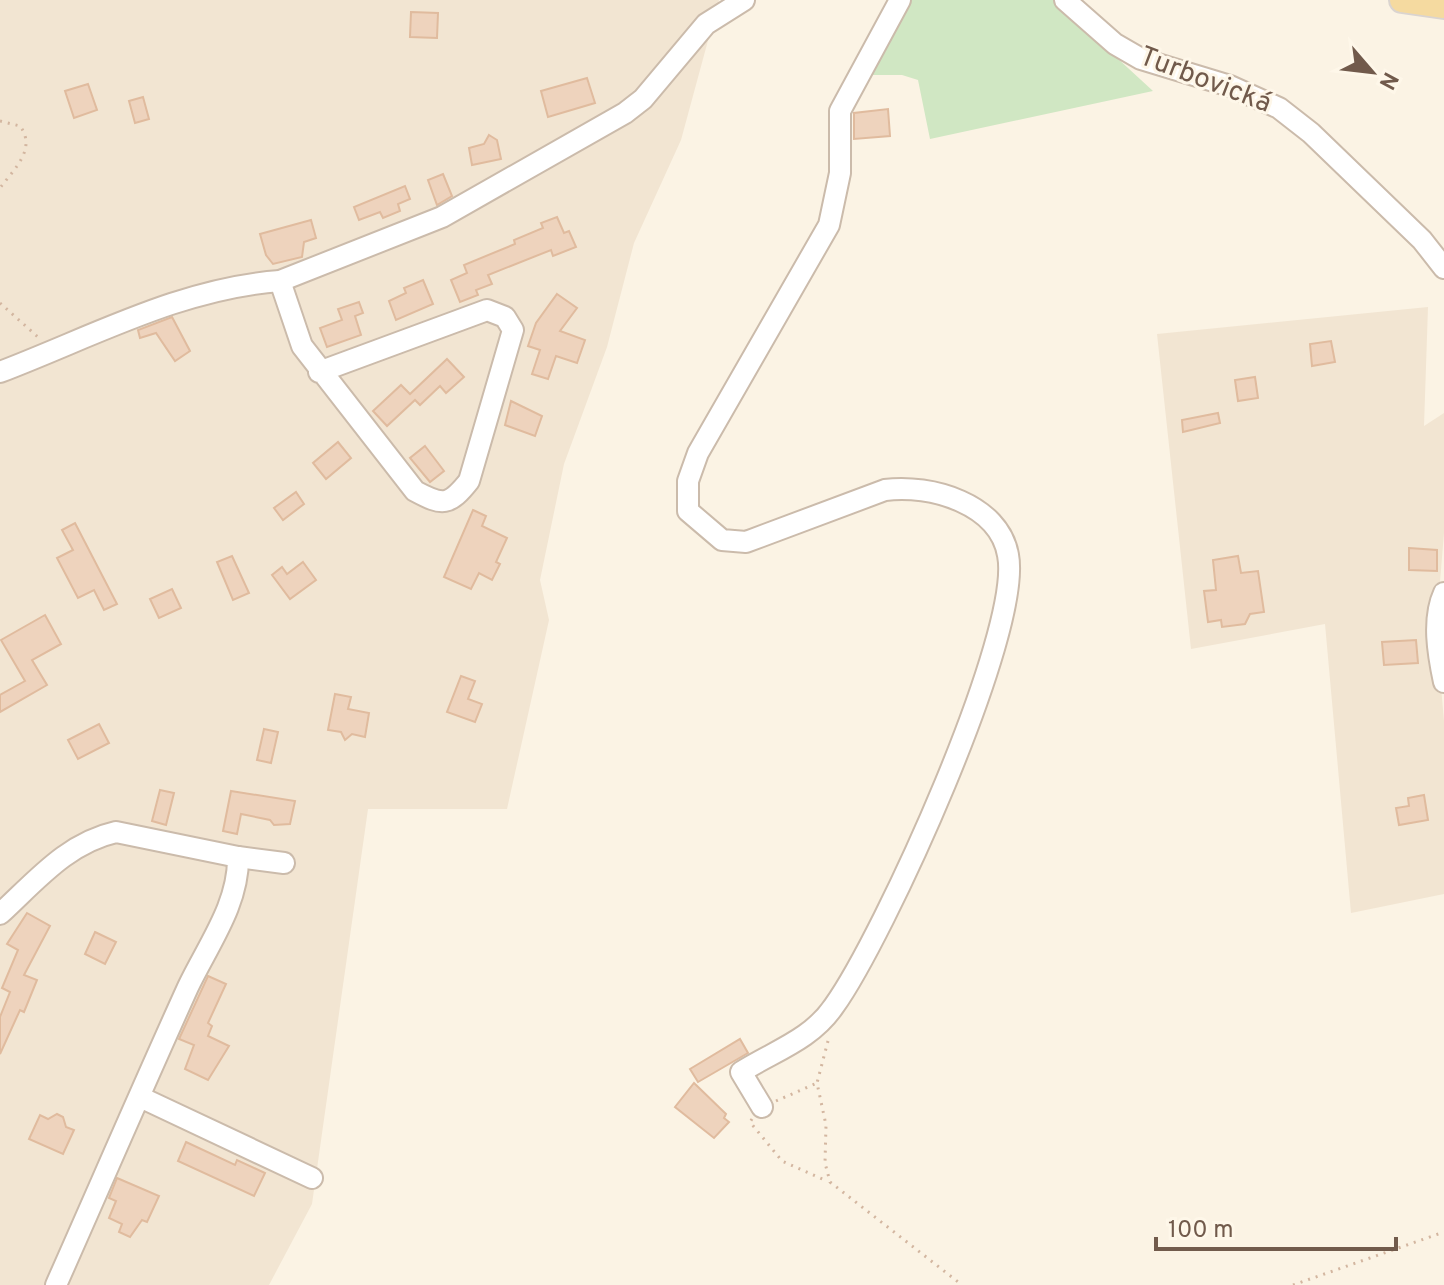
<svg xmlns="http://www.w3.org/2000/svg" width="1444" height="1285" font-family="Overpass,sans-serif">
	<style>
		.residential { fill: #f2e5d2 }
		.green { fill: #d0e7c3 }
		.building { fill: #eed3bd; stroke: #e0bb9e; stroke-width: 2 }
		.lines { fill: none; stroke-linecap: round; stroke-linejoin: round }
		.minor-casing { stroke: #cbbbab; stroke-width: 24 }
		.major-casing { stroke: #dad4d0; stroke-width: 28 }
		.path { stroke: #d3b6a0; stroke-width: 3; stroke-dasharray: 2 6; stroke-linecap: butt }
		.minor { stroke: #fff; stroke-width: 20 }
		.major { stroke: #f5daa0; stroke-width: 24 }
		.labels { text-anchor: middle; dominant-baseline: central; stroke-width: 6; stroke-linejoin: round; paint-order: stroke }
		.street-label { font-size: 28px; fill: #715a4b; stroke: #fef7e9 }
	</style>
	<rect width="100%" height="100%" fill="#fbf3e4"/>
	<g class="residential">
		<polygon points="0,0 719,0 681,140 634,243 607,347 564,464 540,580 549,620 507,809 368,809 312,1204 269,1285 0,1285"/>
		<polygon points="1428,307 1424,426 1444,413 1444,533 1436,630 1444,721 1444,894 1351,913 1325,624 1191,649 1157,334"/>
	</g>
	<polygon class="green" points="904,0 1054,0 1153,91 930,139 918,80 902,75 869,75"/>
	<g class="building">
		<polygon points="411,12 438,13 437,38 410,37"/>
		<polygon points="587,78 595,103 548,117 541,91"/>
		<polygon points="88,84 97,110 74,118 65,91"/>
		<polygon points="143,97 149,119 135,123 129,101"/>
		<polygon points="888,109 890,136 854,139 854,113"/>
		<polygon points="489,135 497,140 501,159 472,165 469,148 484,144"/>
		<polygon points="443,174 452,196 437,205 428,180"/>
		<polygon points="405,186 410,199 398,204 400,211 383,218 380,212 359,220 354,207"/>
		<polygon points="557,217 564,233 569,231 576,247 553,256 551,250 488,275 492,284 476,290 478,295 460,302 451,280 467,273 464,265 515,244 514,240 543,228 541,223"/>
		<polygon points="311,220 316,238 304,242 302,257 273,264 266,255 260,234"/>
		<polygon points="423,280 433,304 396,320 389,301 406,293 404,288"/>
		<polygon points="557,294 577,308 560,331 585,340 577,363 556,356 548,379 532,374 540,350 528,346 536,323"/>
		<polygon points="359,302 363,313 355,316 361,335 327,347 320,328 342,320 338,309"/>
		<polygon points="172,317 190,351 175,361 156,333 140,338 138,330"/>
		<polygon points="1331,341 1335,362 1312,366 1310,344"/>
		<polygon points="447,359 464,377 446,393 440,386 420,405 415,400 387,426 373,411 401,385 410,394"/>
		<polygon points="1255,377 1258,398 1238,401 1235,380"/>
		<polygon points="511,401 542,416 535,436 505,425"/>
		<polygon points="1218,413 1220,423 1183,432 1182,420"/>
		<polygon points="338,442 351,458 326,479 313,463"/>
		<polygon points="425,446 444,471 430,482 410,458"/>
		<polygon points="296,492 304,504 283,520 274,508"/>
		<polygon points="473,510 486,516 482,526 507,538 496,562 500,564 492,580 479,573 471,589 444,577"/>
		<polygon points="75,523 117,604 104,610 94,590 78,598 57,558 73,550 62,530"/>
		<polygon points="1409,548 1437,550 1437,571 1409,570"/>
		<polygon points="232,556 249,593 233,600 217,562"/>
		<polygon points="1238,556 1241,573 1258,571 1264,612 1250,614 1245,624 1222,627 1221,620 1208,622 1204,591 1216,590 1213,560"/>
		<polygon points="303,562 316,580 290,599 272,575 282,567 287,574"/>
		<polygon points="172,589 181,608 159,618 150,599"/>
		<polygon points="45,615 61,644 32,660 47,685 0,712 0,695 25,681 1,640"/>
		<polygon points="1416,640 1418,663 1384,665 1382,642"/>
		<polygon points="461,676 475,681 468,699 482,704 475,722 447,712"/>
		<polygon points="335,694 351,697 348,709 369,713 365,737 352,734 345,740 341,732 328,730"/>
		<polygon points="99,724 109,743 78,759 68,740"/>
		<polygon points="264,729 278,732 271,763 257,760"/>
		<polygon points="160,790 174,793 166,825 152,821"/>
		<polygon points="231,791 295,801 290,824 274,825 270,820 241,814 237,834 223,831"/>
		<polygon points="1424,795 1428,820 1399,825 1396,808 1409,806 1408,798"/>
		<polygon points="27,913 50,926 24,975 37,980 24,1012 20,1010 0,1054 0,1017 10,992 2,988 18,950 7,944"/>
		<polygon points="95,932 116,942 105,964 85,954"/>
		<polygon points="208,976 226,984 208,1023 212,1026 208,1036 229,1046 208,1080 185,1069 194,1045 179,1039"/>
		<polygon points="740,1039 748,1053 698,1082 690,1069"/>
		<polygon points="694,1083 726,1114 724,1118 729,1122 714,1138 675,1107"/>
		<polygon points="57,1114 63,1117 66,1127 74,1130 63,1154 29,1139 40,1115 48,1119"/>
		<polygon points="186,1142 235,1165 237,1160 265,1173 254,1196 178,1161"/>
		<polygon points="117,1178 159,1196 147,1222 142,1220 130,1237 119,1232 122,1224 109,1218 116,1201 109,1198"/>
	</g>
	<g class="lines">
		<defs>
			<g id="minor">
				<polyline points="1065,0 1115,44 1141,59 1230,86 1279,108 1311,133 1422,240 1444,268"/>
				<path d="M280,281L302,346L415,491C443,506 449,506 469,481L513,330L505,317L487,310L319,372"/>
				<path d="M0,372C92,337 181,288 280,281L442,217L625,113L643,99L706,24L744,0"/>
				<path d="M1444,593C1432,619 1438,654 1444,682"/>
				<polyline points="238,857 284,863"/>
				<path d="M0,914C36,881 67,843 116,832L238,857C239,904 208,945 188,987C143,1086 100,1186 56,1285"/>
				<polyline points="140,1097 312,1178"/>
				<path d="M762,1107L741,1072C774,1051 811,1040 834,1006C883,938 1023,632 1008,555C999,504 931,484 885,490L746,542L722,540L688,511V481L698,453L829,225L840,173V111L900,0"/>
			</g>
			<polyline id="major" points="1402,0 1444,6"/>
		</defs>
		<use href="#minor" class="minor-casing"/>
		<use href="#major" class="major-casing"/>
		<g class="path">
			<path d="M0,121L20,126C37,149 14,169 0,188"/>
			<polyline points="0,303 39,338"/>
			<polyline points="828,1041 817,1083 826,1125 825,1163 830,1182 962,1285"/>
			<polyline points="776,1101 817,1083"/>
			<polyline points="752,1119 750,1122 782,1161 827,1181"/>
			<polyline points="1293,1285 1444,1232"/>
		</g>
		<use href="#minor" class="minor"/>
		<use href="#major" class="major"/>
	</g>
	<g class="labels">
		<g class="street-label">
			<text transform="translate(1205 81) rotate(21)">Turbovická</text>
		</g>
	</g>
	<g transform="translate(1372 72) rotate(118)" stroke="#fef7e9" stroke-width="6" paint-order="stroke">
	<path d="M0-6L14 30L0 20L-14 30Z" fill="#715a4b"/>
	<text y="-12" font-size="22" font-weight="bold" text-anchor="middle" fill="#715a4b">N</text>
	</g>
	<path d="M1156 1237v12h240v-12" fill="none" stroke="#715a4b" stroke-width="4"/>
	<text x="1168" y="1237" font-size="24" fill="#715a4b" stroke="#fef7e9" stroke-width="6" paint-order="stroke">100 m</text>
</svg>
